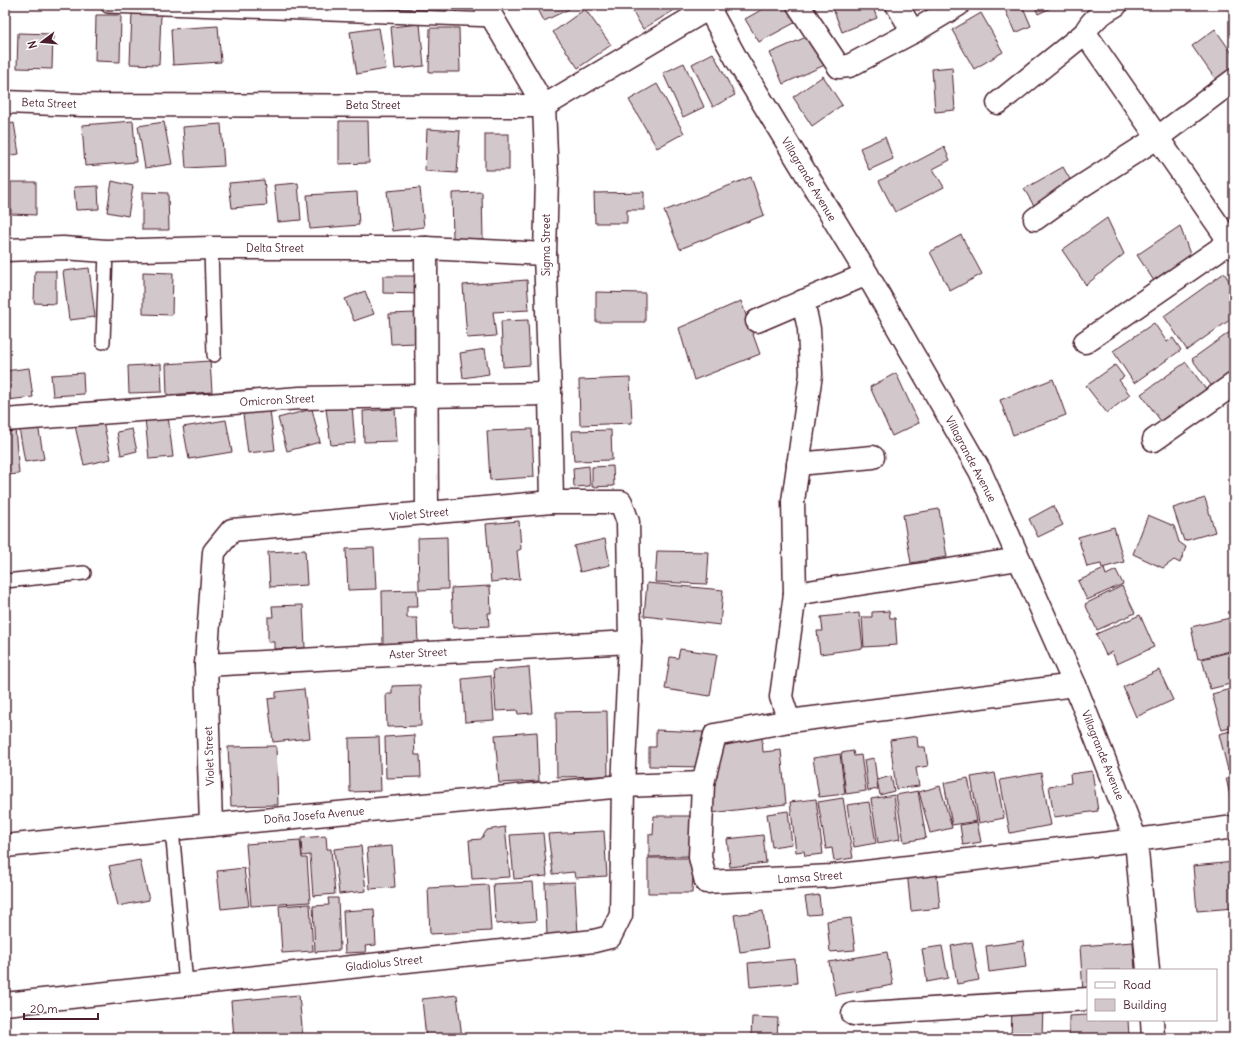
<svg xmlns="http://www.w3.org/2000/svg" width="1239" height="1043" font-family="Delius,sans-serif">
	<style>
		.building { fill: #d2c7cb; stroke: #4a1f2b }
		.lines { fill: none; stroke-linecap: round; stroke-linejoin: round }
		.service-casing { stroke: #4a1f2b; stroke-width: 16 }
		.minor-casing { stroke: #4a1f2b; stroke-width: 25 }
		.tertiary-casing { stroke: #4a1f2b; stroke-width: 25 }
		.service { stroke: #fff; stroke-width: 13 }
		.minor { stroke: #fff; stroke-width: 22 }
		.tertiary { stroke: #fff; stroke-width: 22 }
		.labels { text-anchor: middle; dominant-baseline: central; stroke-width: 4; stroke-linejoin: round; paint-order: stroke }
		.street-label { font-size: 11px; fill: #4a1f2b; stroke: #fff }
	</style>
	<rect width="100%" height="100%" fill="#fff"/>
	<filter id="ink" filterUnits="userSpaceOnUse"><feTurbulence type="fractalNoise" baseFrequency=".025" numOctaves="2"/><feDisplacementMap in="SourceGraphic" scale="8" xChannelSelector="R" yChannelSelector="G"/><feConvolveMatrix kernelMatrix="1 2 1 2 8 2 1 2 1" color-interpolation-filters="sRGB"/></filter>
	<g filter="url(#ink)">
		<g class="building">
			<polygon points="305,5 331,5 331,6 305,7"/>
			<polygon points="338,5 364,5 364,7 339,9"/>
			<rect x="390" y="5" width="21" height="3"/>
			<polygon points="417,5 454,5 459,15 417,15"/>
			<polygon points="536,5 567,5 569,9 544,21"/>
			<polygon points="629,5 674,5 676,9 643,29"/>
			<polygon points="770,5 789,5 798,21 759,42 745,19"/>
			<polygon points="836,5 872,5 877,18 842,32 832,6"/>
			<polygon points="1010,5 1022,5 1031,26 1015,33 1004,7"/>
			<polygon points="1034,5 1057,5 1038,14"/>
			<polygon points="585,9 611,45 578,68 553,32"/>
			<polygon points="132,13 161,14 159,65 130,64"/>
			<polygon points="981,13 1003,52 974,69 952,30"/>
			<polygon points="96,15 121,15 120,62 95,61"/>
			<polygon points="420,24 424,66 395,69 391,27"/>
			<polygon points="218,26 221,62 173,65 171,29"/>
			<polygon points="379,28 386,69 357,74 350,32"/>
			<polygon points="430,28 459,28 460,72 429,72"/>
			<polygon points="1215,29 1234,56 1234,67 1216,80 1192,46"/>
			<polygon points="18,33 53,34 52,69 17,68"/>
			<polygon points="813,34 827,64 783,84 770,53"/>
			<polygon points="713,53 735,95 713,107 692,64"/>
			<polygon points="684,63 704,107 683,117 663,73"/>
			<polygon points="952,67 955,110 935,112 932,69"/>
			<polygon points="823,76 842,105 812,126 793,97"/>
			<polygon points="657,84 684,133 657,148 629,100"/>
			<polygon points="133,121 136,162 85,166 82,125"/>
			<polygon points="339,121 368,121 369,163 339,164"/>
			<polygon points="164,122 172,164 145,168 138,126"/>
			<polygon points="14,123 19,154 5,156 5,125"/>
			<polygon points="221,124 224,166 186,168 183,127"/>
			<polygon points="427,129 460,131 457,173 425,171"/>
			<rect x="485" y="134" width="24" height="36"/>
			<polygon points="885,137 893,159 869,170 860,148"/>
			<polygon points="944,147 950,160 933,169 944,187 895,212 879,181"/>
			<polygon points="1063,167 1075,188 1036,209 1024,189"/>
			<polygon points="751,177 764,215 680,249 664,211"/>
			<polygon points="264,180 267,205 232,208 229,183"/>
			<polygon points="112,181 133,186 128,216 107,212"/>
			<polygon points="11,182 36,182 36,215 11,214"/>
			<polygon points="298,183 301,220 278,222 274,185"/>
			<polygon points="98,186 99,209 76,210 74,187"/>
			<polygon points="420,188 424,227 392,231 387,191"/>
			<polygon points="142,192 168,193 169,230 142,230"/>
			<polygon points="357,192 359,225 310,229 307,195"/>
			<polygon points="482,192 483,239 453,239 452,193"/>
			<polygon points="644,192 644,210 627,210 627,223 595,223 594,193"/>
			<polygon points="1107,218 1124,254 1086,285 1062,250"/>
			<polygon points="1180,226 1192,260 1156,284 1137,255"/>
			<polygon points="961,235 982,274 950,291 930,252"/>
			<polygon points="89,268 95,317 69,320 63,271"/>
			<polygon points="35,271 56,271 56,304 34,303"/>
			<polygon points="143,272 173,273 172,315 143,314"/>
			<polygon points="1224,273 1234,288 1234,317 1187,350 1164,316"/>
			<polygon points="383,276 422,276 422,294 383,293"/>
			<polygon points="527,280 529,310 493,312 496,336 467,338 463,285"/>
			<polygon points="365,291 374,314 354,321 345,299"/>
			<polygon points="596,292 645,293 645,322 596,322"/>
			<polygon points="741,301 760,354 694,380 679,328"/>
			<polygon points="415,313 417,343 391,344 389,314"/>
			<polygon points="528,320 530,365 503,367 501,321"/>
			<polygon points="1154,323 1167,342 1173,338 1181,350 1134,383 1113,351"/>
			<polygon points="1234,329 1234,373 1213,388 1192,359"/>
			<polygon points="485,349 489,374 463,378 460,353"/>
			<polygon points="210,361 212,392 167,395 166,364"/>
			<polygon points="1186,362 1207,391 1163,424 1141,394"/>
			<polygon points="161,364 162,392 129,393 128,366"/>
			<polygon points="1115,365 1124,377 1119,380 1130,395 1107,413 1086,386"/>
			<polygon points="29,368 33,397 8,400 5,371"/>
			<polygon points="83,373 84,394 53,396 51,375"/>
			<polygon points="896,373 919,423 892,436 870,387"/>
			<polygon points="630,378 632,423 580,425 579,380"/>
			<polygon points="1053,379 1066,415 1013,435 1000,400"/>
			<polygon points="352,406 355,443 331,445 326,409"/>
			<polygon points="312,409 320,442 287,451 278,418"/>
			<polygon points="395,409 397,441 364,442 363,411"/>
			<polygon points="270,411 275,450 248,453 243,414"/>
			<polygon points="168,416 173,457 149,459 145,418"/>
			<polygon points="226,420 232,452 189,459 183,427"/>
			<polygon points="103,421 111,459 84,465 75,426"/>
			<polygon points="38,425 44,459 25,462 19,428"/>
			<polygon points="15,428 19,474 5,475 5,429"/>
			<polygon points="132,429 137,451 121,455 117,432"/>
			<polygon points="532,429 534,477 490,480 487,431"/>
			<polygon points="611,430 612,460 574,461 572,431"/>
			<polygon points="589,466 590,486 574,487 573,468"/>
			<polygon points="613,466 614,486 592,487 592,467"/>
			<polygon points="1205,498 1215,532 1184,541 1173,508"/>
			<polygon points="1053,506 1063,525 1038,537 1029,519"/>
			<polygon points="939,509 947,557 911,563 903,515"/>
			<polygon points="1148,515 1174,526 1179,542 1186,547 1180,563 1174,560 1163,568 1133,554"/>
			<polygon points="519,521 521,549 517,551 520,579 491,582 486,524"/>
			<polygon points="1114,527 1124,562 1102,568 1101,564 1087,567 1078,537"/>
			<polygon points="447,537 448,589 419,590 418,538"/>
			<polygon points="605,539 610,565 580,572 574,546"/>
			<polygon points="374,548 376,589 348,590 346,549"/>
			<polygon points="305,550 307,585 270,587 268,552"/>
			<polygon points="657,551 709,552 707,584 655,582"/>
			<polygon points="1104,569 1106,575 1116,570 1123,584 1087,600 1078,581"/>
			<polygon points="647,583 723,590 720,625 644,616"/>
			<polygon points="490,586 491,613 488,613 489,626 453,628 451,588"/>
			<polygon points="1122,586 1135,613 1097,630 1085,604"/>
			<polygon points="417,590 418,607 407,607 407,618 417,618 418,643 383,644 382,591"/>
			<polygon points="303,605 305,648 274,649 274,642 268,642 268,617 273,617 272,606"/>
			<polygon points="889,611 890,618 895,618 897,645 864,647 862,617 872,617 872,612"/>
			<polygon points="859,613 863,648 820,654 817,631 823,631 821,617"/>
			<polygon points="1140,615 1154,647 1117,664 1112,652 1106,655 1096,634"/>
			<polygon points="1234,617 1234,650 1198,659 1191,627"/>
			<polygon points="680,649 717,654 710,696 665,689 670,657 678,658"/>
			<polygon points="1234,651 1234,683 1210,689 1202,659"/>
			<polygon points="529,667 533,713 518,714 517,710 496,711 493,670"/>
			<polygon points="1159,670 1173,700 1136,717 1123,687"/>
			<polygon points="491,676 494,720 465,722 462,679"/>
			<polygon points="420,685 421,726 387,727 386,694 392,694 392,686"/>
			<polygon points="1234,688 1234,727 1222,730 1212,694"/>
			<polygon points="304,689 310,738 273,742 268,699 276,698 276,692"/>
			<polygon points="607,711 608,776 557,777 556,712"/>
			<polygon points="656,730 703,732 702,767 649,766 649,747 656,747"/>
			<polygon points="1234,730 1234,769 1228,770 1219,734"/>
			<polygon points="537,732 539,781 499,783 495,735"/>
			<polygon points="414,735 415,755 420,755 421,777 386,778 385,737"/>
			<polygon points="917,736 918,747 925,747 928,766 916,768 919,786 896,789 890,740"/>
			<polygon points="379,737 381,791 350,792 349,738"/>
			<polygon points="762,738 763,752 781,750 786,804 711,813 720,745"/>
			<polygon points="276,746 278,805 231,806 228,747"/>
			<polygon points="853,751 854,756 861,755 866,791 846,794 841,753"/>
			<polygon points="840,754 845,794 819,797 813,758"/>
			<polygon points="874,758 878,789 868,791 864,760"/>
			<polygon points="1092,771 1098,811 1054,817 1049,786 1071,783 1070,774"/>
			<polygon points="995,773 1004,818 979,823 971,777"/>
			<polygon points="1041,773 1051,825 1010,833 1000,780"/>
			<polygon points="891,776 894,791 880,795 877,780"/>
			<polygon points="1234,776 1234,799 1231,800 1226,778"/>
			<polygon points="968,778 977,821 952,825 944,783"/>
			<polygon points="940,786 952,828 930,833 919,792"/>
			<polygon points="918,791 926,838 904,842 896,795"/>
			<polygon points="894,795 900,839 878,843 871,799"/>
			<polygon points="843,798 853,858 834,861 832,848 826,849 818,802"/>
			<polygon points="816,799 823,854 805,856 804,851 796,852 790,802"/>
			<polygon points="869,802 876,843 854,847 847,805"/>
			<polygon points="788,811 792,844 772,847 767,814"/>
			<polygon points="654,816 691,816 691,856 649,857 649,834 653,835"/>
			<polygon points="977,822 981,842 963,845 960,825"/>
			<polygon points="505,827 510,877 472,879 469,840 481,839 487,830"/>
			<polygon points="604,831 607,876 575,878 574,872 553,874 548,834"/>
			<polygon points="543,833 547,876 514,879 510,835"/>
			<polygon points="763,835 766,863 730,867 727,839"/>
			<polygon points="326,836 327,849 331,849 335,894 313,896 310,855 302,856 301,838"/>
			<polygon points="300,840 302,858 307,858 310,902 251,906 246,844"/>
			<polygon points="361,846 366,891 339,894 334,849"/>
			<polygon points="392,846 395,887 370,889 367,848"/>
			<polygon points="648,858 694,858 692,893 648,893"/>
			<polygon points="140,860 149,900 118,906 109,866"/>
			<polygon points="1234,862 1234,908 1197,911 1193,866"/>
			<polygon points="936,867 940,908 911,911 907,871"/>
			<polygon points="244,868 249,906 221,909 217,871"/>
			<polygon points="533,882 536,921 496,924 493,884"/>
			<polygon points="575,882 578,934 547,936 545,883"/>
			<polygon points="488,885 491,931 430,934 428,888"/>
			<polygon points="819,895 821,914 808,915 805,897"/>
			<polygon points="328,898 338,898 340,950 315,952 313,906 329,905"/>
			<polygon points="310,904 313,951 282,953 279,906"/>
			<polygon points="374,909 376,945 365,946 366,952 345,953 343,911"/>
			<polygon points="763,911 768,948 740,952 734,915"/>
			<polygon points="851,918 855,950 830,952 827,921"/>
			<polygon points="1023,941 1026,967 989,972 986,946"/>
			<polygon points="972,942 979,980 957,984 951,946"/>
			<polygon points="1133,942 1135,970 1088,970 1088,992 1083,993 1080,946"/>
			<polygon points="942,946 948,978 927,982 922,949"/>
			<polygon points="887,952 893,985 835,995 829,962"/>
			<polygon points="795,959 797,983 750,987 748,963"/>
			<polygon points="299,995 303,1038 234,1038 231,1001"/>
			<polygon points="457,995 462,1038 426,1038 422,999"/>
			<polygon points="1043,1008 1042,1038 1011,1038 1012,1009"/>
			<polygon points="1088,1015 1088,1020 1128,1020 1129,1037 1069,1038 1069,1016"/>
			<polygon points="752,1017 778,1018 777,1038 751,1038"/>
		</g>
		<g class="lines">
			<defs>
				<g id="service">
					<polyline points="108,6 494,20"/>
					<polyline points="211,248 214,355"/>
					<polyline points="103,342 106,251"/>
					<polyline points="5,581 84,573"/>
					<polyline points="172,829 186,984"/>
				</g>
				<g id="minor">
					<polyline points="485,5 544,106 547,178 545,254 550,394 552,502"/>
					<polyline points="798,5 839,67 849,66 913,32 958,5"/>
					<polyline points="897,5 913,32"/>
					<path d="M1116,5C1103,12 1091,20 1085,33L1234,248"/>
					<polyline points="5,102 82,105 544,106 714,5"/>
					<polyline points="998,103 1085,33"/>
					<polyline points="1035,219 1074,191 1157,138 1234,80"/>
					<polyline points="426,248 427,514"/>
					<polyline points="5,250 63,248 106,251 211,248 426,248 545,254"/>
					<polyline points="803,301 809,329 811,374 793,501 795,594 781,697 789,721 1075,685"/>
					<polyline points="757,321 867,274"/>
					<polyline points="1085,342 1234,239"/>
					<polyline points="5,420 300,398 550,394"/>
					<polyline points="1154,440 1234,384"/>
					<polyline points="798,464 873,457"/>
					<polyline points="795,594 1019,559"/>
					<polyline points="206,665 630,642"/>
					<polyline points="789,721 715,735 703,783 700,857 706,882 832,876 1136,840 1234,827"/>
					<polyline points="5,846 211,825 623,786 703,783"/>
					<polyline points="5,1004 594,941 610,937 621,915 623,786 630,642 628,522 621,502 552,502 232,530 214,552 206,665 211,825"/>
					<polyline points="853,1014 1088,999"/>
				</g>
				<g id="tertiary">
					<polyline points="707,5 737,60 867,274 980,471 1075,685 1136,840 1148,970"/>
					<polyline points="1152,1020 1153,1038"/>
				</g>
			</defs>
			<use href="#service" class="service-casing"/>
			<use href="#minor" class="minor-casing"/>
			<use href="#tertiary" class="tertiary-casing"/>
			<use href="#service" class="service"/>
			<use href="#minor" class="minor"/>
			<use href="#tertiary" class="tertiary"/>
		</g>
	</g>
	<g class="labels">
		<g class="street-label">
			<text transform="translate(49 103) rotate(2)">Beta Street</text>
			<text x="373" y="105">Beta Street</text>
			<text transform="translate(809 179) rotate(59)">Villagrande Avenue</text>
			<text transform="translate(546 245) rotate(-90)">Sigma Street</text>
			<text x="275" y="248">Delta Street</text>
			<text transform="translate(277 400) rotate(-3)">Omicron Street</text>
			<text transform="translate(971 459) rotate(62)">Villagrande Avenue</text>
			<text transform="translate(419 514) rotate(-5)">Violet Street</text>
			<text transform="translate(418 653) rotate(-3)">Aster Street</text>
			<text transform="translate(1103 755) rotate(68)">Villagrande Avenue</text>
			<text transform="translate(209 756) rotate(-92)">Violet Street</text>
			<text transform="translate(314 815) rotate(-5)">Doña Josefa Avenue</text>
			<text transform="translate(810 877) rotate(-4)">Lamsa Street</text>
			<text transform="translate(384 963) rotate(-6)">Gladiolus Street</text>
		</g>
	</g>
	<rect width="1239" height="1043" fill="none" stroke="#fff" stroke-width="20"/>
	<rect x="10" y="10" width="1219" height="1023" fill="none" stroke="#4a1f2b" stroke-width="1.5" filter="url(#ink)"/>
	<rect x="1087" y="969" width="130" height="52" fill="#ffffff" stroke="#b7a5aa"/>
	<rect x="1095" y="982" width="20" height="6" fill="#ffffff" stroke="#b7a5aa"/>
	<text x="1123" y="989" font-size="12" fill="#4a1f2b">Road</text>
	<rect x="1095" y="999" width="20" height="12" fill="#d2c7cb" stroke="#b7a5aa"/>
	<text x="1123" y="1009" font-size="12" fill="#4a1f2b">Building</text>
	<g transform="translate(42 42) rotate(254)" stroke="#ffffff" stroke-width="3" paint-order="stroke">
	<path d="M0-3L7 15L0 10L-7 15Z" fill="#4a1f2b"/>
	<text y="-6" font-size="11" font-weight="bold" text-anchor="middle" fill="#4a1f2b">N</text>
	</g>
	<path d="M24 1013v6h74v-6" fill="none" stroke="#4a1f2b" stroke-width="2"/>
	<text x="30" y="1013" font-size="12" fill="#4a1f2b" stroke="#ffffff" stroke-width="3" paint-order="stroke">20 m</text>
</svg>
